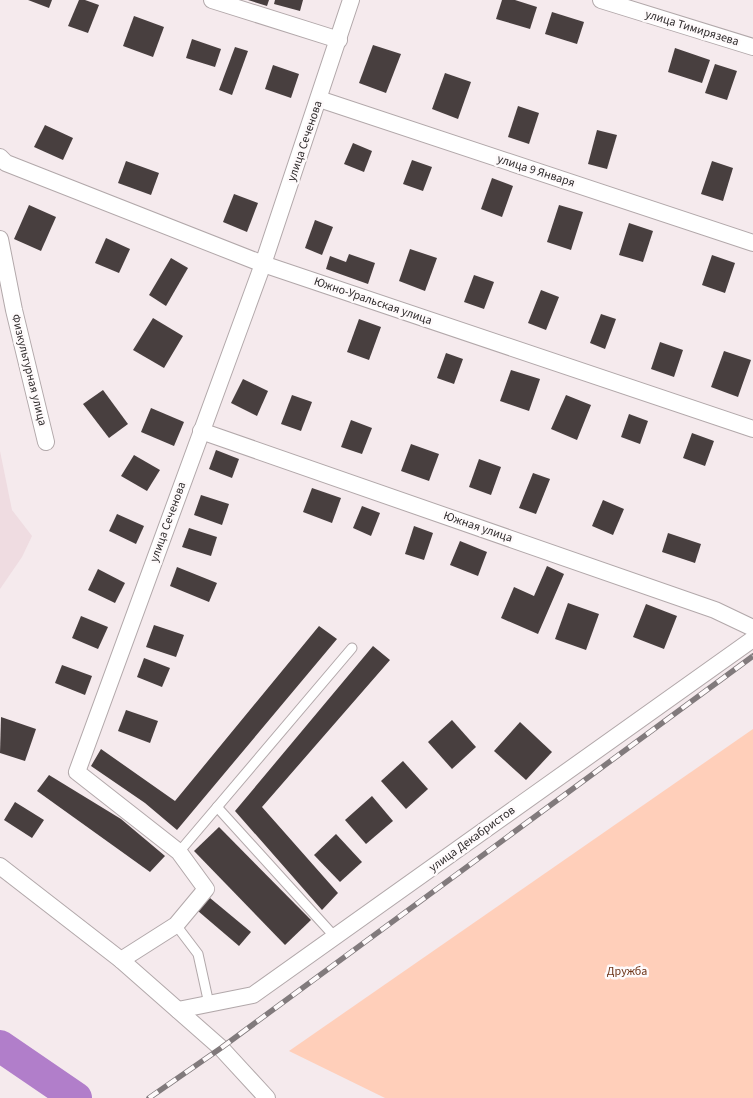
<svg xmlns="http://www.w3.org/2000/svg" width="753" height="1098" font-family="'Source Sans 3',sans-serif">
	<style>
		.built { fill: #efdce1 }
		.green { fill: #ffcfba }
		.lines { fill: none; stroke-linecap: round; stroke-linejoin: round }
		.river { stroke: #b17eca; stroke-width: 32 }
		.building { fill: #483f3f }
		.lane-casing { stroke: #b2a8aa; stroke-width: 11 }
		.street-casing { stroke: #b2a8aa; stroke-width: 18 }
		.lane { stroke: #fff; stroke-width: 9 }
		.street { stroke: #fff; stroke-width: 16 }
		.rail-casing { stroke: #817a7c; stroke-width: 5.5 }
		.rail { stroke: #fefafb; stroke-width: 4; stroke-dasharray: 11; stroke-linecap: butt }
		.labels { text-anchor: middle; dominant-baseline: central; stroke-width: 5; stroke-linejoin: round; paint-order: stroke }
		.street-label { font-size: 12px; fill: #302c2d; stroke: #fefafb }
		.park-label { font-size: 12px; fill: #6d3418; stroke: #fefafb }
	</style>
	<rect width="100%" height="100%" fill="#f5eaed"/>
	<polygon class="built" points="0,451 12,510 32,536 22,557 0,589"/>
	<polygon class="green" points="753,729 753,1098 385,1098 289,1051"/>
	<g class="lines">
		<polyline class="river" points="0,1046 76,1098"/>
	</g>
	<g class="building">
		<polygon points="28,0 52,0 49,8"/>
		<polygon points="79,0 85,0 99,5 88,33 68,26"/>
		<polygon points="248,0 269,0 267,6"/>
		<polygon points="275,0 303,0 300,11 274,4"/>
		<polygon points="502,0 515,0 537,7 530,29 496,19"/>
		<polygon points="552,12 584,22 577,44 545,34"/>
		<polygon points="134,16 164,27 153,57 123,46"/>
		<polygon points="192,39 221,49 215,67 186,58"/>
		<polygon points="373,45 401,54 386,93 359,83"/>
		<polygon points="235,47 248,51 232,95 219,90"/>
		<polygon points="675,48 710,60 702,83 668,72"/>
		<polygon points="715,64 737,71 727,100 705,93"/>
		<polygon points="273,65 299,74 291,98 265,89"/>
		<polygon points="445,73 471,82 458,119 432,109"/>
		<polygon points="518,106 539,113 529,144 508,137"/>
		<polygon points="45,125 73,138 63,160 34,147"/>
		<polygon points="597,130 617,135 607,169 588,164"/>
		<polygon points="353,143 372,151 364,172 344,164"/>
		<polygon points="412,160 432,167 423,191 403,184"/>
		<polygon points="126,161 159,173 151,195 118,183"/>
		<polygon points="712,161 733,168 723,201 701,194"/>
		<polygon points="492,178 513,186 502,217 481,209"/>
		<polygon points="234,194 258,203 247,232 223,222"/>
		<polygon points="29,205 56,217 41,251 14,239"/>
		<polygon points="559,205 583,212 571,250 547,242"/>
		<polygon points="315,220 333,227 322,255 305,248"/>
		<polygon points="629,223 653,231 643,262 619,255"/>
		<polygon points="106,238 130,249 119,273 95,263"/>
		<polygon points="410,249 437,258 425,291 399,281"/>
		<polygon points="349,254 375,263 368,284 326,269 330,256 346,262"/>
		<polygon points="712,255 735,263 725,293 702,285"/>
		<polygon points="171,258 188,268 166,306 149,295"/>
		<polygon points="474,275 494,282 484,309 464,302"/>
		<polygon points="541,290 559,297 546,330 528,323"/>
		<polygon points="601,314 616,319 605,349 590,343"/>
		<polygon points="153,318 183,336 164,368 133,350"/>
		<polygon points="359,319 381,327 369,360 347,352"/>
		<polygon points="660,342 683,350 674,377 651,369"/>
		<polygon points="724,351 751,360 738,397 711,387"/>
		<polygon points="446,353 463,359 454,384 437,378"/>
		<polygon points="511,370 540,379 529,411 500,401"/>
		<polygon points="243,379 268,391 257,416 231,403"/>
		<polygon points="103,390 128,424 109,438 83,404"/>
		<polygon points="292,395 312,402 301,431 281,424"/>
		<polygon points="566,395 591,405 577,440 551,429"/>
		<polygon points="151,408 184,422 174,446 141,432"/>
		<polygon points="629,414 648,421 640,444 621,437"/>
		<polygon points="351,420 372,428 362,454 341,447"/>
		<polygon points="692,433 714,441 705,466 683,458"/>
		<polygon points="411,444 439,454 429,481 401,471"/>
		<polygon points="216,450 239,459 232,478 209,469"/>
		<polygon points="134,455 160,470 147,491 121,476"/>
		<polygon points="479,459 501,467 491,495 469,487"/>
		<polygon points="533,473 550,479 536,514 519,508"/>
		<polygon points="312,488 341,498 332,523 303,512"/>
		<polygon points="201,495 229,504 222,525 194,515"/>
		<polygon points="603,500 624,509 613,535 592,526"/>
		<polygon points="362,506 380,513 371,536 353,528"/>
		<polygon points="117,514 144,526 136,544 109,531"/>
		<polygon points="414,526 433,533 424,560 405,554"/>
		<polygon points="189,528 217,537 211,556 182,547"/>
		<polygon points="668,533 701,544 695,563 662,552"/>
		<polygon points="460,541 487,552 478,576 450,565"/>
		<polygon points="547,566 564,574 538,634 501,618 514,587 534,596"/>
		<polygon points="177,567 217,583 209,602 170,586"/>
		<polygon points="98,569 125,583 115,603 88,590"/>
		<polygon points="568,603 599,614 586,650 555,639"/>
		<polygon points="646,604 677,616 664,649 633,637"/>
		<polygon points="81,616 108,627 98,649 72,638"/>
		<polygon points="154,625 184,635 176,657 146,647"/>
		<polygon points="319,626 337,639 177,830 145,803 91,766 101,749 175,801"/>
		<polygon points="373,646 390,660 262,807 338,893 322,910 235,811"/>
		<polygon points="144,658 170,668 162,687 137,677"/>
		<polygon points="62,665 92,676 85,695 55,683"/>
		<polygon points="126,710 158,721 150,743 118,731"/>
		<polygon points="1,717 36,729 25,761 0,753"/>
		<polygon points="452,720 476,747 452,769 428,742"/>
		<polygon points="520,722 552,752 526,780 494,751"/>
		<polygon points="403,761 428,789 406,809 381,781"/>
		<polygon points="49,775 121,819 165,856 150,872 37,791"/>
		<polygon points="372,796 393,821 366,844 345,820"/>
		<polygon points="15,802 44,820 32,838 4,820"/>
		<polygon points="219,827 311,920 285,945 194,851"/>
		<polygon points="336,834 362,862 340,882 314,855"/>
		<polygon points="210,898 251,932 239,946 198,911"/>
	</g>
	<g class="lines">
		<defs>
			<g id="lane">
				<polyline points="217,807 335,937"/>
				<polyline points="179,852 352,648"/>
				<polyline points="176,925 198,954 209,1004"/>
			</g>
			<g id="street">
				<polyline points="212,0 339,40"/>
				<polyline points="601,0 753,47"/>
				<polyline points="319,99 753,243"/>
				<polyline points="0,157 6,163 263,264 753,429"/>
				<polyline points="0,239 14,310 46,442"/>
				<polyline points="201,431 715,610 753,628"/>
				<polyline points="0,866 121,960 221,1048 267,1098"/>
				<polyline points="121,960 176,925 206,889 179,852 77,772 263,264 351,0"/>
				<polyline points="178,1010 253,995 753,639"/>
			</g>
		</defs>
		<use href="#lane" class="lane-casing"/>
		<use href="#street" class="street-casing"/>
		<use href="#lane" class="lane"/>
		<use href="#street" class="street"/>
		<defs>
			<polyline id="rail" points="149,1098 221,1048 753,656"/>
		</defs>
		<use href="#rail" class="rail-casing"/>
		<use href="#rail" class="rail"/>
	</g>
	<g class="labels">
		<g class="street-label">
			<text transform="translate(692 28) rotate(17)">улица Тимирязева</text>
			<text transform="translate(305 141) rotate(-71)">улица Сеченова</text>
			<text transform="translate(536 171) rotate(18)">улица 9 Января</text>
			<text transform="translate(373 301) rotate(19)">Южно-Уральская улица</text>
			<text transform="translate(29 370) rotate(76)">Физкультурная улица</text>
			<text transform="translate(168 522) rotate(-70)">улица Сеченова</text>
			<text transform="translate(478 527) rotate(19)">Южная улица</text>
			<text transform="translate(472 839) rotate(-36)">улица Декабристов</text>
		</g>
		<g class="park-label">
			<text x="627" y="971">Дружба</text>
		</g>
	</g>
</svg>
